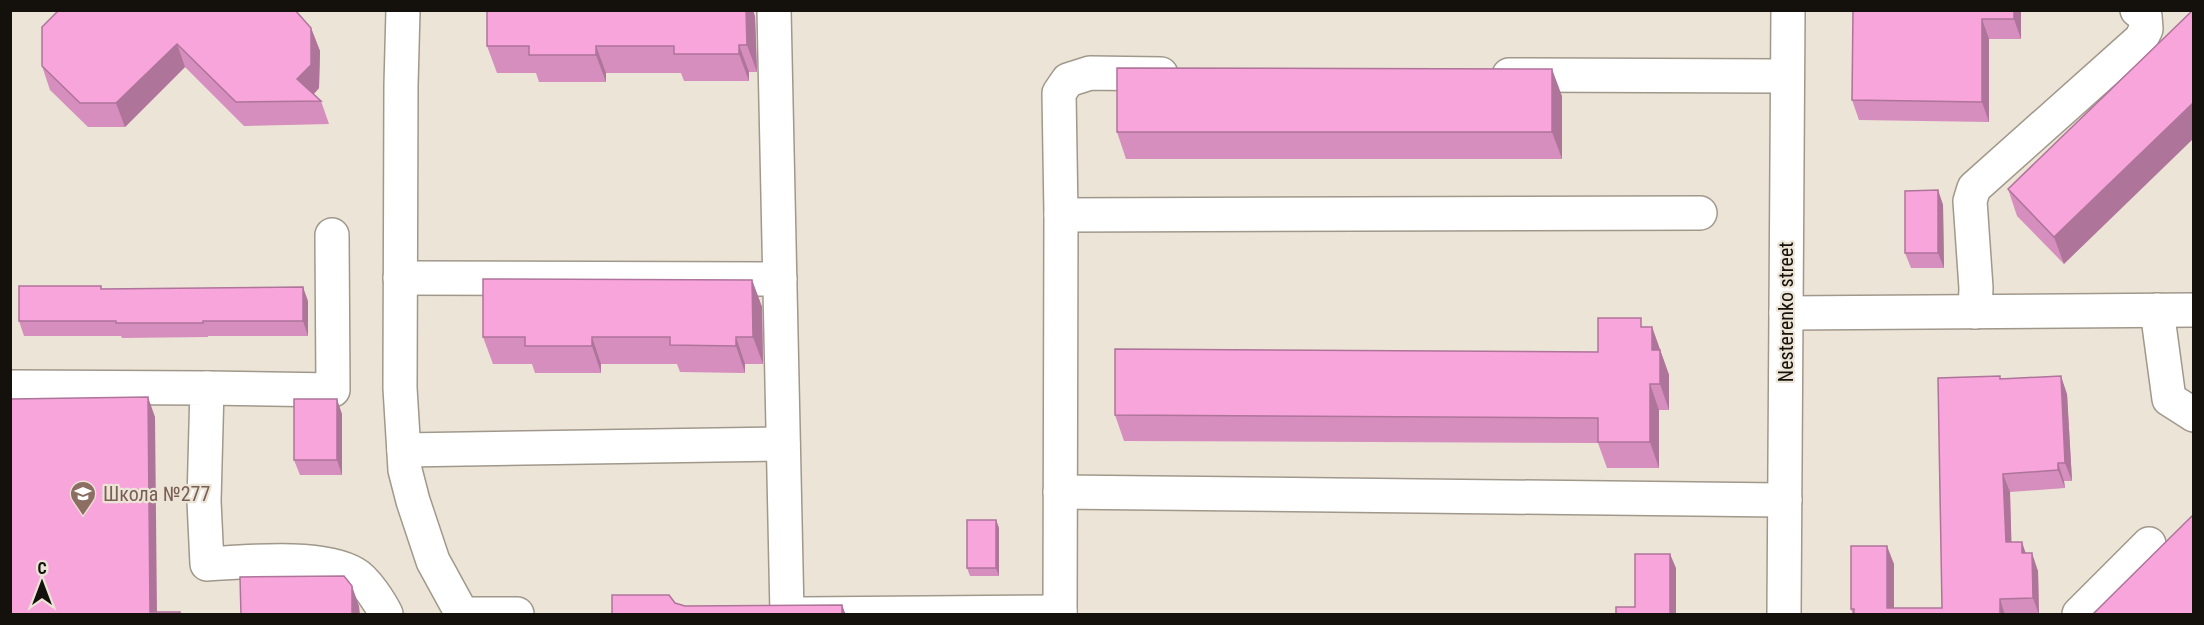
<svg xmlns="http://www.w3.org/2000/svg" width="2204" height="625" font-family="'Roboto Condensed',sans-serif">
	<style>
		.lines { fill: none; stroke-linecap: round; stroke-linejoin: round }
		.minor-casing { stroke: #a0988b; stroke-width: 36 }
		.major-casing { stroke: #a0988b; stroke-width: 36 }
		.minor { stroke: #fff; stroke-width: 33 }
		.major { stroke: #fff; stroke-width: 33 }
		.wall { fill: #d58ebd }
		.shaded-wall { fill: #ae749a }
		.building { fill: #f8a5dc; stroke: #ae749a; stroke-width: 1.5 }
		.labels { text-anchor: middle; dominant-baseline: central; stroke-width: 4.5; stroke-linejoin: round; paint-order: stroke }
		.street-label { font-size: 20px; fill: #14110c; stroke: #ece4d6 }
		.education-label { font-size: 20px; fill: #785e54; stroke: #ece4d6; text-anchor: start }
	</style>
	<rect width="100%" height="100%" fill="#ece4d6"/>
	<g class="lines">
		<defs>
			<g id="minor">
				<polyline points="403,10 401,85 400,388 405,470 413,501 433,561 462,614"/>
				<polyline points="774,10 787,614"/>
				<polyline points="1509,75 1787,76"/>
				<polyline points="1061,215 1700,213"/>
				<polyline points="400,278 780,279"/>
				<polyline points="2157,310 2169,399 2194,415"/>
				<polyline points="1975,312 1976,288 1970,201 1974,188 2141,39 2146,29 2145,16 2137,10"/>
				<polyline points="1786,313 2194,310"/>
				<path d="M10,387L207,388L204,501L207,564C244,562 323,554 355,574C366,580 381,604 386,614"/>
				<polyline points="207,388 333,390 332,235"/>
				<polyline points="404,450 783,444"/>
				<polyline points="1060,492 1785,500"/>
				<polyline points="461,614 517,614"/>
				<polyline points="802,614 1060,612"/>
				<polyline points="1060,614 1061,215 1059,93 1068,80 1090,73 1161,74"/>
				<polyline points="2079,614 2149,544"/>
			</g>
			<polyline id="major" points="1784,614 1788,10"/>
		</defs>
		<use href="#minor" class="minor-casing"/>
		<use href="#major" class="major-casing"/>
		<use href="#minor" class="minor"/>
		<use href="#major" class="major"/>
	</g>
	<g class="wall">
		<polygon points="1853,10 2021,10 2021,39 1989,39 1989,122 1859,120 1852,100"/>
		<polygon points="2193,10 2064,264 2017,216 2008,189"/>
		<polygon points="755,16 757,72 749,72 749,81 684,81 681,73 606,73 606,82 539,82 536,73 497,73 487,46"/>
		<polygon points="42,27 311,28 320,51 319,88 314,94 321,101 329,124 244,126 185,67 125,127 88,127 50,90 42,66"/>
		<polygon points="1562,96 1562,159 1126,159 1117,132"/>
		<polygon points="1938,190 1943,205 1944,268 1911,268 1905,253"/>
		<polygon points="752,280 762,307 763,364 745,364 745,373 680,372 677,364 601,364 601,373 535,373 532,364 493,364 483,337"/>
		<polygon points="102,289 308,301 308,336 208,336 208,337 122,338 121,336 24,336 19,321"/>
		<polygon points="1644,327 1652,327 1669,375 1669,410 1659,410 1659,468 1607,468 1598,443 1124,441 1115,415 1598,352"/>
		<polygon points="2001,379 2067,394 2072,481 2064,481 2065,488 2010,492 2011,542 2026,553 2038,571 2039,615 1853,615 1851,609 1894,564 1894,608 1942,608"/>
		<polygon points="342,414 342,475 300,475 294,460"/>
		<polygon points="996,520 999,528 999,576 970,576 967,568"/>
	</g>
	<g class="shaded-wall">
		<polygon points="746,10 753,10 755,16 757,72 747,45"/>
		<polygon points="2014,10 2021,10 2021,39 2014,19"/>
		<polygon points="1982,19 1989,39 1989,122 1982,102"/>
		<polygon points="311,28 320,51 319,88 307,101 297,79"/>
		<polygon points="177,44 185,67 125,127 116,103"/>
		<polygon points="739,45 749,72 749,81 739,54"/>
		<polygon points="596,46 606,73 606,82 596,55"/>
		<polygon points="1552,69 1562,96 1562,159 1552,132"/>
		<polygon points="2193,103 2193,139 2064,264 2054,237"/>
		<polygon points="1938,190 1943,205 1944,268 1938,253"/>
		<polygon points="752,280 762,307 763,364 753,337"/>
		<polygon points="303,287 308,301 308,336 303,321"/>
		<polygon points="1652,327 1669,375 1669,410 1660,384 1652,350"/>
		<polygon points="592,337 601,364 601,373 592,346"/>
		<polygon points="736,337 745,364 745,373 736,346"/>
		<polygon points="2061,376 2067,394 2072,481 2065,463"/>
		<polygon points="1650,384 1659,410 1659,468 1650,442"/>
		<polygon points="148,397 155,417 157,615 150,612"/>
		<polygon points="337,399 342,414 342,475 337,460"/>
		<polygon points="2058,463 2064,481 2065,488 2058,470"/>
		<polygon points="2003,474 2010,492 2012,560 2006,542"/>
		<polygon points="996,520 999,528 999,576 996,568"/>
		<polygon points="2022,542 2028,560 2022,553"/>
		<polygon points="1887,546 1894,564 1894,615 1887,608"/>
		<polygon points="2032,553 2038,571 2039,615 2033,598"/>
		<polygon points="1670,554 1676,568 1676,615 1670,615"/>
		<polygon points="352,586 359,606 360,615 352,615"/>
		<polygon points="2000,599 2005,615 2000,615"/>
		<polygon points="842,605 846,615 842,615"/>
	</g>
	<g class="building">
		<polygon points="59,10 295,10 311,28 311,65 297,79 321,101 236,102 177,44 116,103 80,103 42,66 42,27"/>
		<polygon points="487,10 746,10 747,45 739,45 739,54 674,54 674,46 596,46 596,55 529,55 529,46 487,46"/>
		<polygon points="1853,10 2014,10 2014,19 1982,19 1982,102 1852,100"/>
		<polygon points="2193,10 2193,103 2054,237 2008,189"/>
		<polygon points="1117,68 1552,69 1552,132 1117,132"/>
		<polygon points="1938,190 1938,253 1905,253 1905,191"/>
		<polygon points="483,279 752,280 753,337 736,337 736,346 670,345 670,337 592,337 592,346 525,346 525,337 483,337"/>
		<polygon points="19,286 101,286 101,289 303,287 303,321 203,321 203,323 116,323 116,321 19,321"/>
		<polygon points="1598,318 1641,318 1641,327 1652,327 1652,350 1660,350 1660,384 1650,384 1650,442 1598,442 1598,418 1115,415 1115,349 1598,352"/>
		<polygon points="2000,376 2000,379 2061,376 2065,463 2058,463 2058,470 2003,474 2006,542 2022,542 2022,553 2032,553 2033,598 2000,599 2000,615 1854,615 1854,609 1851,609 1851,546 1887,546 1887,608 1942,608 1938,378"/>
		<polygon points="148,397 150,612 180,612 180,615 10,615 10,399"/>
		<rect x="294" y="399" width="43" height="61"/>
		<polygon points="2193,515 2193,614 2192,615 2092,615"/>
		<rect x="967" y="520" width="29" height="48"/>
		<polygon points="1635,554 1670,554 1670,615 1616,615 1616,607 1635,607"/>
		<polygon points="344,576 352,586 352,615 241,615 240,577"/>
		<polygon points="612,595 669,595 675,603 685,606 842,605 842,615 612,615"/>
	</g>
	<defs>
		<symbol id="school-pin" viewBox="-11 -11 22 30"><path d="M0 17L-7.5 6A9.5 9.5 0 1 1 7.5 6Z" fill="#8d6e63" stroke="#ece4d6"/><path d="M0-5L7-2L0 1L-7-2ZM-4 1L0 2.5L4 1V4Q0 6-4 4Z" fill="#fff"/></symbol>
	</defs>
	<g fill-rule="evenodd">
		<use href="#school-pin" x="68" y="479" width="30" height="40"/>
	</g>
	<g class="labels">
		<g class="street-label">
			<text transform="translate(1786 312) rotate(-90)">Nesterenko street</text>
		</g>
		<g class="education-label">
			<text x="103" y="494">Школа №277</text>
		</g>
	</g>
	<rect width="2204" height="625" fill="none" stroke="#14110c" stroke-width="24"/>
	<g transform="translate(42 583)" stroke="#ece4d6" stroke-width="4.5" paint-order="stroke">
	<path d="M0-4.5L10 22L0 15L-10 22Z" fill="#14110c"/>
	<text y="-9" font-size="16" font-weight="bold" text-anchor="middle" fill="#14110c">С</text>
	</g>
</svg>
